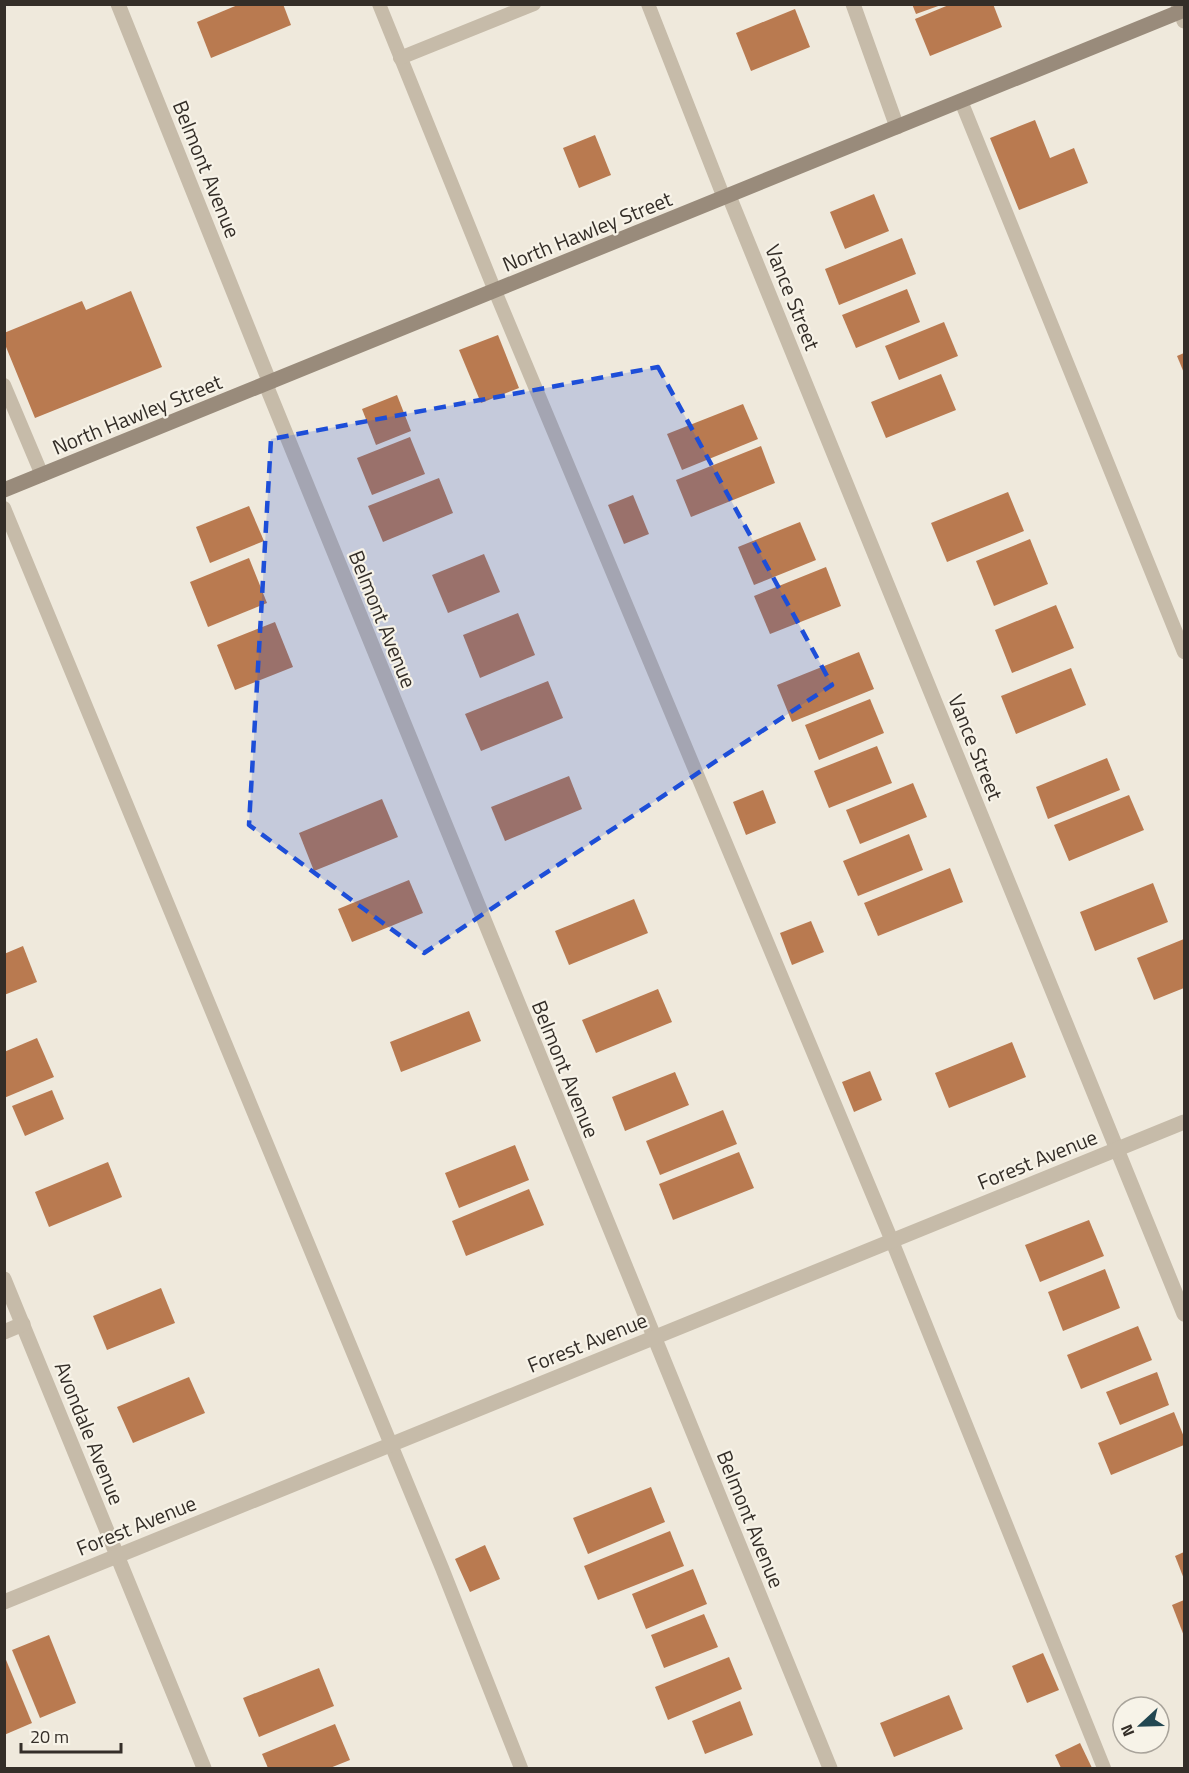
<svg xmlns="http://www.w3.org/2000/svg" width="1189" height="1773" font-family="'Titillium Web',sans-serif">
	<style>
		.building { fill: #b97a50 }
		.lines { fill: none; stroke-linecap: round; stroke-linejoin: round }
		.lane { stroke: #c6bba9; stroke-width: 14 }
		.street { stroke: #c6bba9; stroke-width: 15 }
		.secondary { stroke: #998b7b; stroke-width: 15 }
		.marked { fill: #1d4ed8; fill-opacity: 0.2; stroke: #1d4ed8; stroke-width: 4.5; stroke-dasharray: 12 8; stroke-linejoin: round }
		.labels { text-anchor: middle; dominant-baseline: central; stroke-width: 4.5; stroke-linejoin: round; paint-order: stroke }
		.street-label { font-size: 21px; fill: #342e28; stroke: #f7f3e8 }
	</style>
	<rect width="100%" height="100%" fill="#efe9dc"/>
	<g class="building">
		<polygon points="240,4 283,4 291,25 211,58 197,22"/>
		<polygon points="912,4 941,4 941,5 916,14"/>
		<polygon points="951,4 993,4 1002,27 930,56 915,19"/>
		<polygon points="795,9 810,47 751,71 736,33"/>
		<polygon points="1035,120 1050,158 1074,148 1088,183 1019,210 990,138"/>
		<polygon points="595,135 611,175 579,188 563,148"/>
		<polygon points="874,194 889,231 845,249 830,212"/>
		<polygon points="902,238 916,274 839,305 825,269"/>
		<polygon points="907,289 920,322 856,348 842,315"/>
		<polygon points="131,291 162,367 35,418 4,342 4,333 82,301 86,310"/>
		<polygon points="944,322 958,356 899,380 885,346"/>
		<polygon points="498,335 519,388 481,403 459,350"/>
		<polygon points="1184,353 1184,373 1177,356"/>
		<polygon points="941,374 956,410 886,438 871,402"/>
		<polygon points="397,395 411,431 376,445 362,409"/>
		<polygon points="743,404 758,439 682,470 667,434"/>
		<polygon points="410,437 425,474 372,495 357,458"/>
		<polygon points="761,446 775,483 691,517 676,480"/>
		<polygon points="439,478 453,513 383,542 368,506"/>
		<polygon points="1008,492 1024,531 947,562 931,523"/>
		<polygon points="633,495 649,534 624,544 608,505"/>
		<polygon points="249,506 264,541 210,563 196,527"/>
		<polygon points="800,522 816,560 754,585 738,547"/>
		<polygon points="1030,539 1048,584 994,606 976,561"/>
		<polygon points="484,554 500,592 448,613 432,575"/>
		<polygon points="249,558 267,603 208,627 190,582"/>
		<polygon points="826,567 841,606 770,634 754,596"/>
		<polygon points="1056,605 1074,648 1012,673 995,630"/>
		<polygon points="518,613 535,655 480,678 463,635"/>
		<polygon points="275,622 293,667 235,690 217,645"/>
		<polygon points="859,652 874,689 792,722 777,685"/>
		<polygon points="1071,668 1086,705 1016,734 1001,696"/>
		<polygon points="548,681 563,718 481,751 465,714"/>
		<polygon points="870,699 884,733 819,760 805,725"/>
		<polygon points="877,746 892,783 829,808 814,771"/>
		<polygon points="1107,758 1120,790 1048,819 1036,787"/>
		<polygon points="569,776 582,809 505,841 491,807"/>
		<polygon points="913,783 927,817 860,844 846,810"/>
		<polygon points="763,790 776,823 746,835 733,802"/>
		<polygon points="1129,795 1144,830 1069,861 1054,825"/>
		<polygon points="382,799 398,837 314,871 299,833"/>
		<polygon points="909,834 923,870 858,896 843,861"/>
		<polygon points="950,868 963,902 878,936 864,903"/>
		<polygon points="409,880 423,913 352,942 338,909"/>
		<polygon points="1153,883 1168,922 1095,951 1080,912"/>
		<polygon points="634,899 648,933 569,965 555,931"/>
		<polygon points="811,921 824,952 792,965 780,933"/>
		<polygon points="1184,939 1184,988 1154,1000 1137,958"/>
		<polygon points="23,946 37,982 4,995 4,954"/>
		<polygon points="658,989 672,1022 596,1053 582,1020"/>
		<polygon points="469,1011 481,1041 401,1072 390,1042"/>
		<polygon points="37,1038 54,1077 4,1098 4,1052"/>
		<polygon points="1012,1042 1026,1077 949,1108 935,1073"/>
		<polygon points="870,1071 882,1100 854,1112 842,1082"/>
		<polygon points="675,1072 689,1105 625,1131 612,1097"/>
		<polygon points="52,1090 64,1119 25,1136 12,1106"/>
		<polygon points="723,1110 737,1144 660,1175 646,1141"/>
		<polygon points="515,1145 529,1180 459,1208 445,1173"/>
		<polygon points="739,1152 754,1188 673,1220 659,1184"/>
		<polygon points="108,1162 122,1197 49,1227 35,1192"/>
		<polygon points="529,1189 544,1225 466,1256 452,1221"/>
		<polygon points="1089,1220 1104,1256 1040,1282 1025,1245"/>
		<polygon points="1105,1269 1120,1308 1063,1331 1048,1292"/>
		<polygon points="161,1288 175,1323 107,1350 93,1316"/>
		<polygon points="1138,1326 1152,1360 1081,1389 1067,1355"/>
		<polygon points="1157,1372 1169,1405 1120,1425 1106,1392"/>
		<polygon points="189,1377 205,1413 133,1443 117,1407"/>
		<polygon points="1174,1412 1184,1437 1184,1445 1111,1475 1098,1443"/>
		<polygon points="651,1487 665,1522 588,1554 573,1518"/>
		<polygon points="670,1531 684,1566 598,1600 584,1566"/>
		<polygon points="485,1545 500,1579 470,1592 455,1559"/>
		<polygon points="1184,1552 1184,1579 1175,1556"/>
		<polygon points="693,1569 707,1604 646,1629 632,1594"/>
		<polygon points="1184,1600 1184,1636 1172,1605"/>
		<polygon points="704,1614 718,1647 664,1668 651,1635"/>
		<polygon points="49,1635 76,1703 40,1718 12,1650"/>
		<polygon points="1043,1653 1059,1690 1027,1703 1012,1666"/>
		<polygon points="4,1655 32,1723 4,1735"/>
		<polygon points="729,1657 742,1689 668,1720 655,1687"/>
		<polygon points="319,1668 334,1706 259,1737 243,1698"/>
		<polygon points="949,1695 963,1729 894,1757 880,1723"/>
		<polygon points="740,1701 753,1735 705,1754 692,1721"/>
		<polygon points="335,1724 350,1760 330,1768 268,1768 262,1754"/>
		<polygon points="1080,1743 1092,1768 1061,1768 1055,1755"/>
	</g>
	<g class="lines">
		<g class="lane">
			<polyline points="379,4 495,291 892,1241 1104,1768"/>
			<polyline points="648,4 724,198"/>
			<polyline points="400,58 534,4"/>
			<polyline points="961,101 1184,652"/>
			<polyline points="4,385 42,475"/>
			<polyline points="4,508 442,1568 521,1768"/>
		</g>
		<g class="street">
			<polyline points="118,4 270,383"/>
			<polyline points="853,4 897,127"/>
			<polyline points="1178,4 1184,21"/>
			<polyline points="729,196 1184,1314"/>
			<polyline points="266,385 830,1768"/>
			<polyline points="4,1279 204,1768"/>
			<polyline points="4,1332 23,1324"/>
			<polyline points="4,1602 1184,1122"/>
		</g>
		<polyline class="secondary" points="4,490 1184,10"/>
	</g>
	<path class="marked" d="M658,367L832,685L424,953L249,825L271,439Z"/>
	<g class="labels">
		<g class="street-label">
			<text transform="translate(207 169) rotate(68)">Belmont Avenue</text>
			<text transform="translate(587 231) rotate(-22)">North Hawley Street</text>
			<text transform="translate(793 297) rotate(68)">Vance Street</text>
			<text transform="translate(137 414) rotate(-22)">North Hawley Street</text>
			<text transform="translate(383 619) rotate(68)">Belmont Avenue</text>
			<text transform="translate(976 747) rotate(68)">Vance Street</text>
			<text transform="translate(566 1069) rotate(68)">Belmont Avenue</text>
			<text transform="translate(1037 1159) rotate(-22)">Forest Avenue</text>
			<text transform="translate(587 1342) rotate(-22)">Forest Avenue</text>
			<text transform="translate(90 1433) rotate(68)">Avondale Avenue</text>
			<text transform="translate(751 1519) rotate(68)">Belmont Avenue</text>
			<text transform="translate(136 1525) rotate(-22)">Forest Avenue</text>
		</g>
	</g>
	<rect width="1189" height="1773" fill="none" stroke="#342e28" stroke-width="12"/>
	<g transform="translate(1141 1725) rotate(248)"><circle r="28" fill="#f7f3e8" stroke="#a9a49b" stroke-width="1.5"/>
	<path d="M0-4.5L10 22L0 15L-10 22Z" fill="#224751"/>
	<text y="-9" font-size="16" font-weight="bold" text-anchor="middle" fill="#342e28">N</text>
	</g>
	<path d="M21 1743v9h100v-9" fill="none" stroke="#342e28" stroke-width="3"/>
	<text x="30" y="1743" font-size="18" fill="#342e28" stroke="#f7f3e8" stroke-width="4.5" paint-order="stroke">20 m</text>
</svg>
